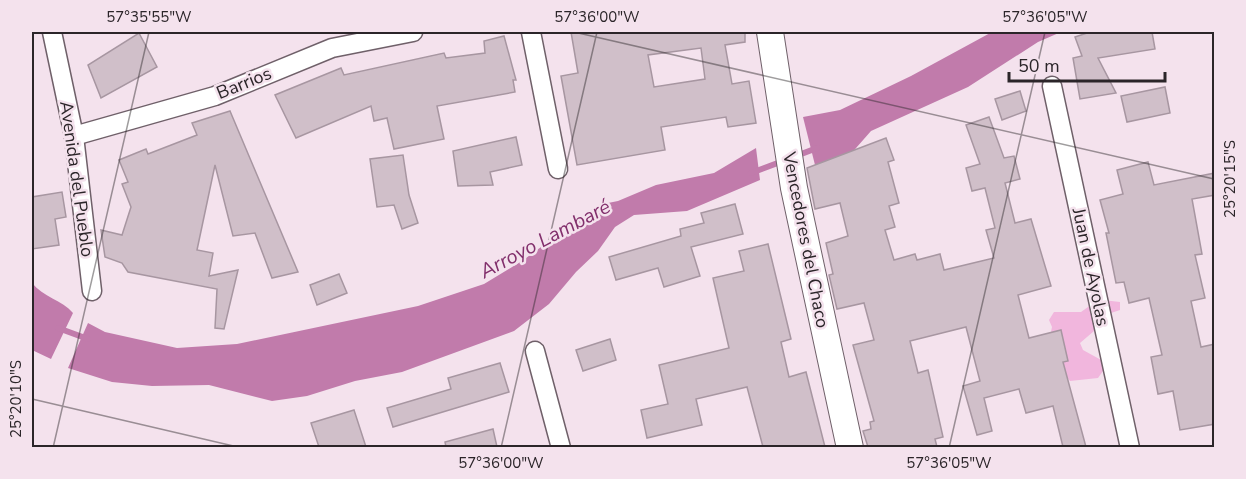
<svg xmlns="http://www.w3.org/2000/svg" width="1246" height="479" font-family="'Nunito Sans',sans-serif">
	<style>
		.green { fill: #f1b6dd }
		.water { fill: #c17bab }
		.lines { fill: none; stroke-linecap: round; stroke-linejoin: round }
		.stream { stroke: #c17bab; stroke-width: 6 }
		.building { fill: #d0bfc9; stroke: #a796a1; stroke-width: 1.5; fill-rule: evenodd }
		.street-casing { stroke: #6f6069; stroke-width: 21 }
		.secondary-casing { stroke: #6f6069; stroke-width: 28 }
		.street { stroke: #fff; stroke-width: 18 }
		.secondary { stroke: #fff; stroke-width: 26 }
		.ticks { fill: none; stroke: #2b2529; stroke-width: 1.5; stroke-opacity: 0.45 }
		.labels { text-anchor: middle; dominant-baseline: central; stroke-width: 5; stroke-linejoin: round; paint-order: stroke }
		.street-label { font-size: 18px; fill: #2b2529; stroke: #f4e2ed }
		.water-label { font-size: 20px; font-style: italic; fill: #822f6c; stroke: #f4e2ed }
		.neatline { fill: none; stroke: #2b2529; stroke-width: 2 }
		.ticks-label { font-size: 15px; text-anchor: middle; fill: #2b2529 }
	</style>
	<rect width="100%" height="100%" fill="#f4e2ed"/>
	<path class="green" d="M1103,300L1120,302V310L1111,313L1103,329L1094,331L1080,343L1083,350L1103,361V371L1098,378L1070,381C1059,367 1047,345 1052,327L1049,320L1054,312H1081L1095,302Z"/>
	<g class="water">
		<polygon points="992,32 1061,32 1038,42 968,87 871,131 849,156 815,165 803,117 840,110 911,76"/>
		<polygon points="756,148 760,180 687,211 634,215 615,227 598,251 576,272 549,304 514,331 402,372 355,381 307,396 272,401 209,385 152,386 112,382 68,368 88,323 105,332 177,348 237,344 418,306 484,284 522,261 598,205 618,201 656,185 714,173"/>
		<path d="M32,283C43,297 62,300 73,313L51,359L32,350Z"/>
	</g>
	<g class="lines">
		<g class="stream">
			<polyline points="796,156 817,148"/>
			<polyline points="751,173 783,161"/>
			<polyline points="58,328 88,339"/>
		</g>
	</g>
	<g class="building">
		<path d="M571,32H745V42L725,45L732,84L749,81L756,123L728,127L726,117L661,127L665,150L577,165L561,76L578,73ZM701,48L705,79L654,87L648,55Z"/>
		<polygon points="1090,32 1152,32 1155,49 1098,58 1116,93 1080,99 1073,58 1082,56 1075,37"/>
		<polygon points="139,33 157,67 101,98 88,65"/>
		<polygon points="504,36 516,80 513,80 515,92 437,106 444,139 394,149 387,118 374,121 371,106 296,138 275,95 341,68 344,75 444,53 446,58 485,53 484,41"/>
		<polygon points="1165,87 1170,113 1127,122 1121,96"/>
		<polygon points="1020,91 1026,111 1002,120 995,99"/>
		<polygon points="230,111 298,272 272,278 255,233 233,236 215,165 197,250 213,253 209,276 238,270 224,329 215,328 217,289 128,272 122,263 105,257 101,230 122,235 131,207 122,184 128,182 119,160 146,149 148,154 197,135 192,123"/>
		<polygon points="989,117 1004,158 1014,156 1020,179 1005,183 1015,223 1031,219 1051,286 1018,295 1029,338 1061,330 1068,361 1063,362 1086,447 1063,447 1053,406 1026,413 1019,389 984,398 992,431 977,435 963,386 980,381 966,327 910,341 918,373 928,370 943,437 935,439 937,447 868,447 863,431 871,429 870,422 874,421 853,345 874,340 864,303 837,309 829,275 833,274 826,243 848,236 840,203 815,209 807,168 886,138 894,160 888,162 899,203 889,206 895,227 885,230 894,260 915,254 917,260 940,254 944,270 994,258 986,230 995,228 985,188 972,191 966,168 980,164 966,125"/>
		<polygon points="516,137 522,165 490,172 493,185 458,186 453,151"/>
		<polygon points="403,155 409,195 418,223 402,229 394,205 377,207 370,159"/>
		<polygon points="1148,162 1154,185 1215,173 1215,195 1192,199 1202,254 1195,255 1205,298 1191,301 1201,347 1215,344 1215,424 1180,430 1173,391 1158,394 1151,357 1162,355 1149,298 1129,303 1124,282 1116,283 1106,233 1109,233 1100,200 1123,194 1117,170"/>
		<polygon points="62,192 66,217 55,219 59,245 32,249 32,197"/>
		<polygon points="735,204 743,234 691,247 700,276 664,287 658,268 616,280 609,257 681,236 680,229 704,223 701,213"/>
		<polygon points="768,244 791,339 781,342 789,377 806,372 825,447 763,447 747,387 696,399 702,425 647,438 641,410 668,404 659,365 729,348 713,278 744,271 739,251"/>
		<polygon points="339,274 347,293 317,305 310,285"/>
		<polygon points="610,339 616,360 583,371 576,350"/>
		<polygon points="500,363 509,392 393,427 387,408 451,389 448,378"/>
		<polygon points="354,410 366,447 319,447 311,423"/>
		<polygon points="493,429 497,447 446,447 445,442"/>
	</g>
	<g class="lines">
		<defs>
			<g id="street">
				<polyline points="52,32 74,136 92,291"/>
				<polyline points="531,32 558,169"/>
				<polyline points="1052,86 1130,448"/>
				<polyline points="74,136 215,96 332,48 413,32"/>
				<polyline points="535,351 561,448"/>
			</g>
			<polyline id="secondary" points="770,32 794,188 850,448"/>
		</defs>
		<use href="#street" class="street-casing"/>
		<use href="#secondary" class="secondary-casing"/>
		<use href="#street" class="street"/>
		<use href="#secondary" class="secondary"/>
	</g>
	<path class="ticks" d="M574,32L1214,179M32,399L242,448M53,448L149,32M501,448L597,32M949,448L1045,32"/>
	<g class="labels">
		<g class="street-label">
			<text transform="translate(244 83) rotate(-22)">Barrios</text>
			<text transform="translate(77 179) rotate(82)">Avenida del Pueblo</text>
			<text transform="translate(806 240) rotate(79)">Vencedores del Chaco</text>
			<text transform="translate(1091 267) rotate(78)">Juan de Ayolas</text>
		</g>
		<g class="water-label">
			<text transform="translate(545 239) rotate(-28)">Arroyo Lambaré</text>
		</g>
	</g>
	<rect width="1246" height="479" fill="none" stroke="#f4e2ed" stroke-width="66"/>
	<path d="M1009 72v9h156v-9" fill="none" stroke="#2b2529" stroke-width="3"/>
	<text x="1018" y="72" font-size="18" fill="#2b2529" stroke="#f4e2ed" stroke-width="4.5" paint-order="stroke">50 m</text>
	<rect x="33" y="33" width="1180" height="413" class="neatline"/>
	<g class="ticks-label">
		<text x="149" y="22">57°35'55"W</text>
		<text x="597" y="22">57°36'00"W</text>
		<text x="1045" y="22">57°36'05"W</text>
		<text transform="translate(1230 179) rotate(-90)" y="5">25°20'15"S</text>
		<text transform="translate(16 399) rotate(-90)" y="5">25°20'10"S</text>
		<text x="501" y="468">57°36'00"W</text>
		<text x="949" y="468">57°36'05"W</text>
	</g>
</svg>
